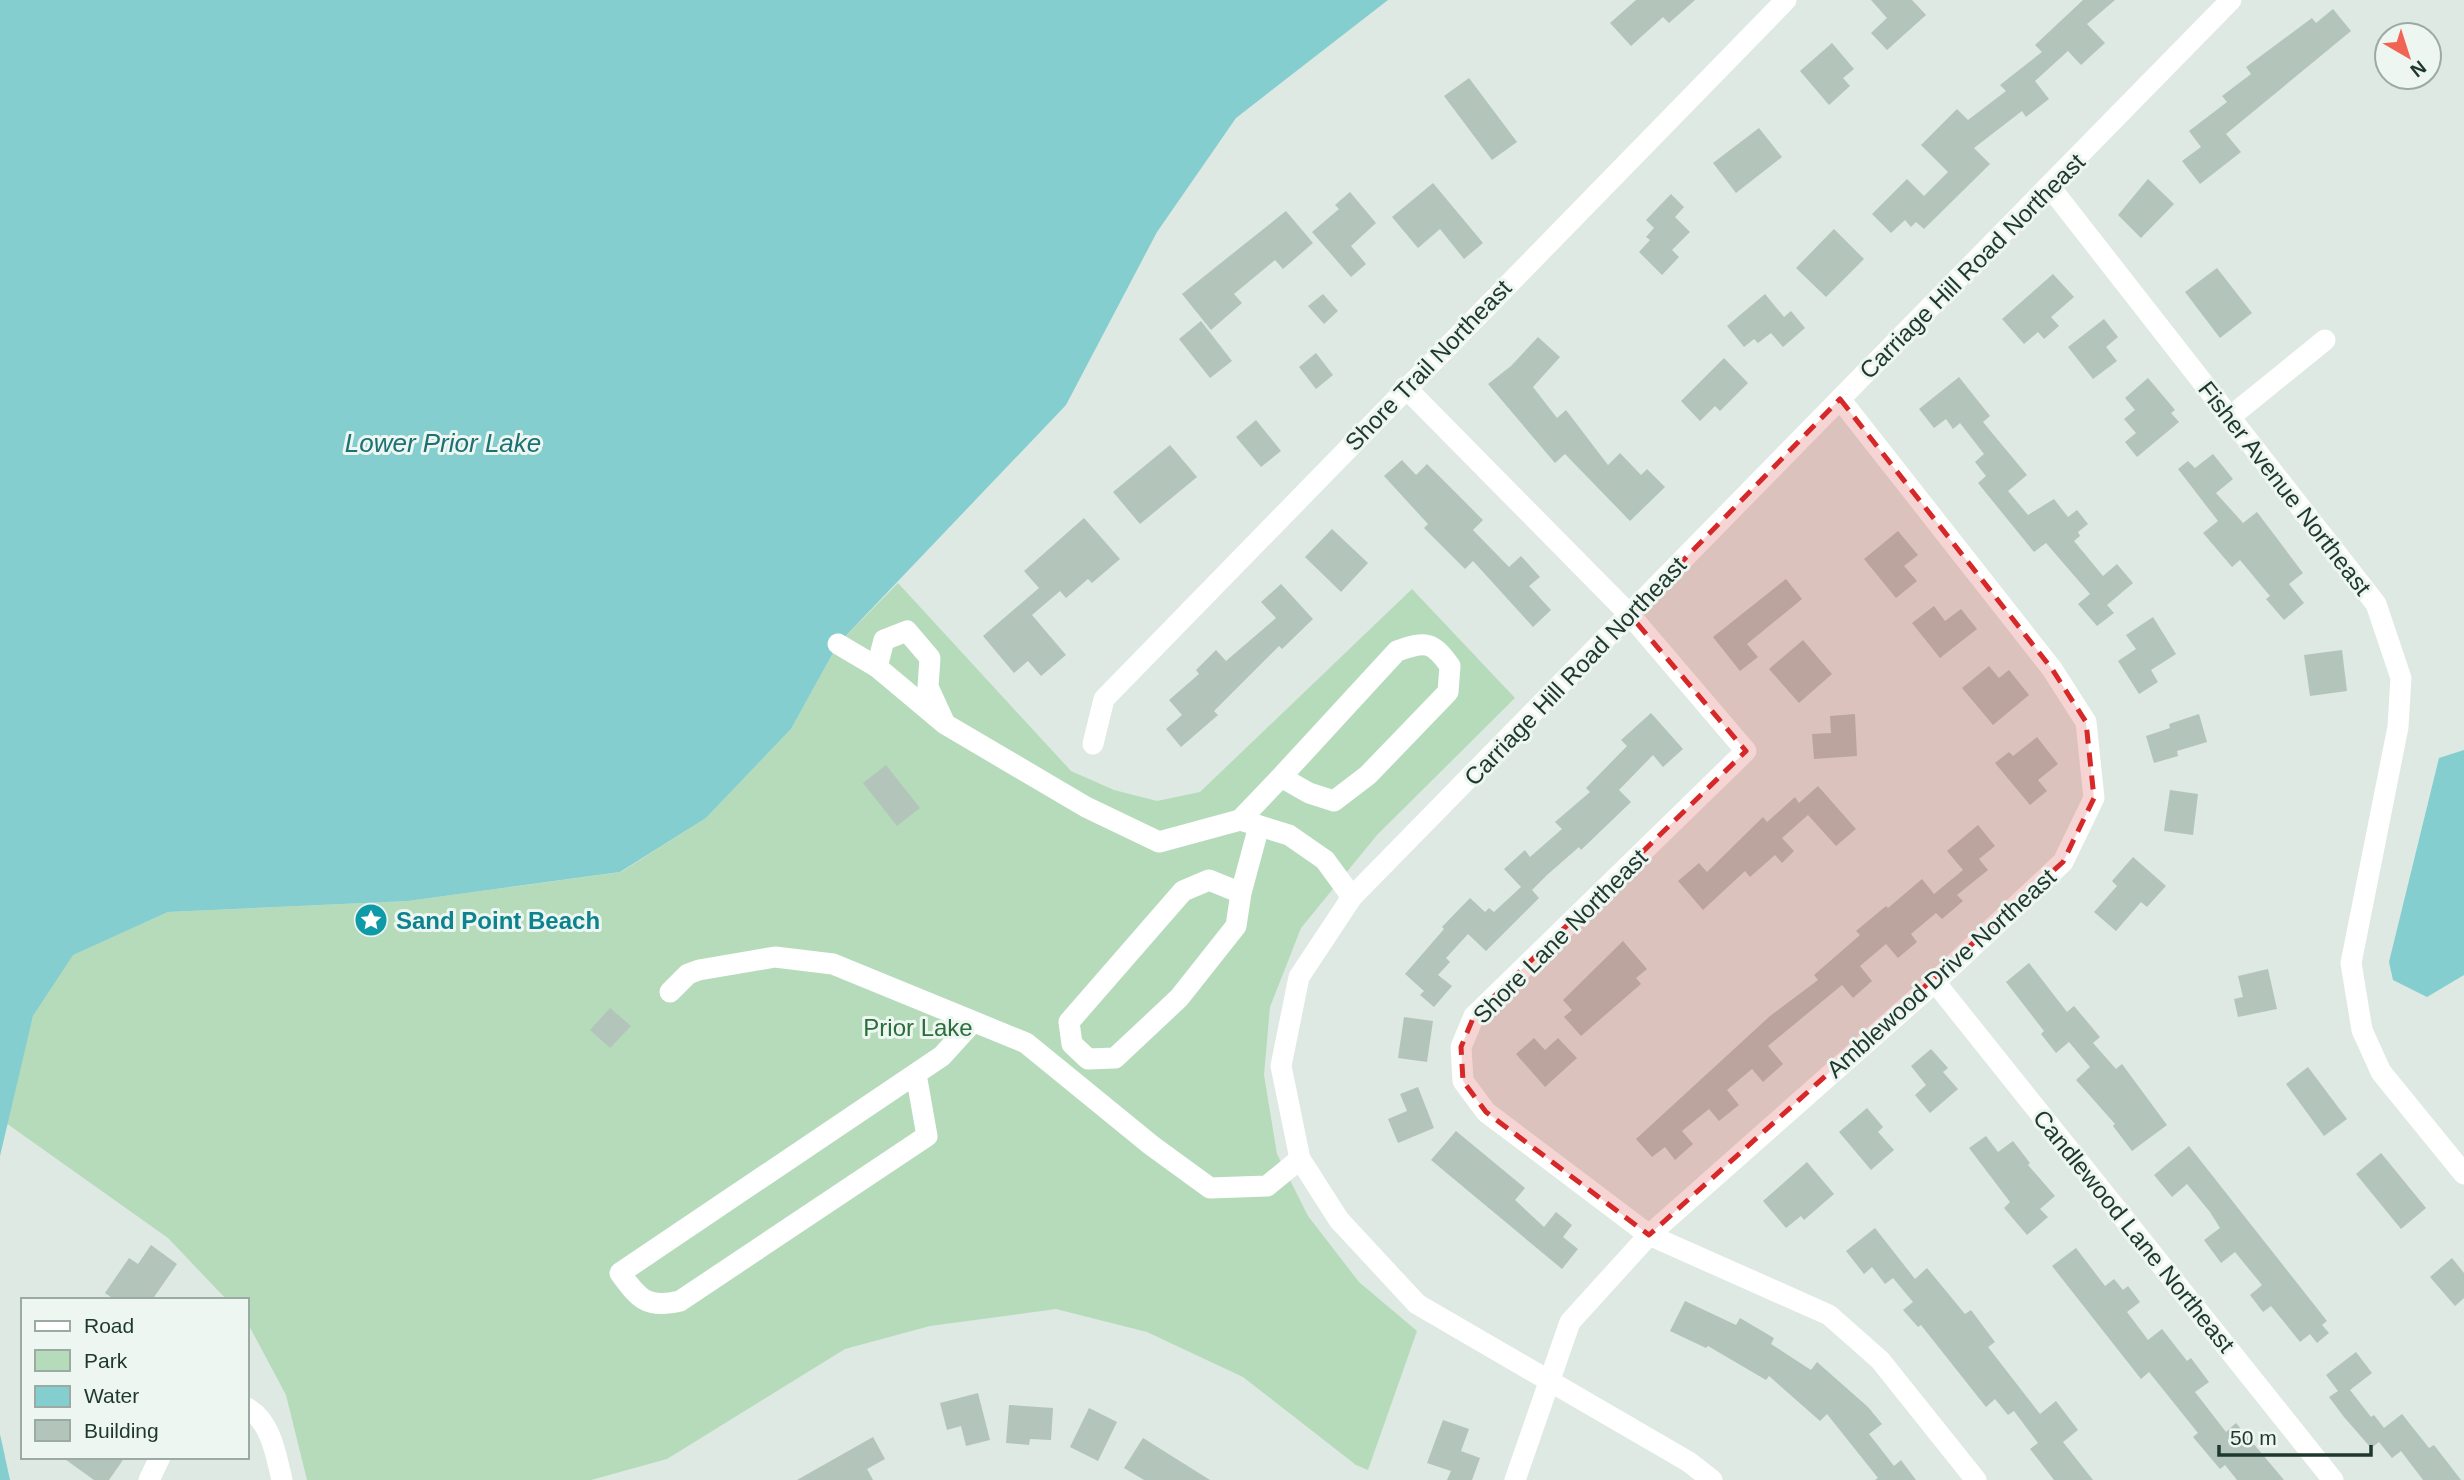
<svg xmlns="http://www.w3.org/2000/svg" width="2464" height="1480" font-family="Helvetica,sans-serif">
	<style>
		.green { fill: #b6dbbb }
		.water { fill: #85cecf }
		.building { fill: #b3c4bb }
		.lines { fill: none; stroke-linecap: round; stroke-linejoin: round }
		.minor { stroke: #fff; stroke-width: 21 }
		.marked { fill: #d62828; fill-opacity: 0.2; stroke: #d62828; stroke-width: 5; stroke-dasharray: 14 9; stroke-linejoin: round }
		.labels { text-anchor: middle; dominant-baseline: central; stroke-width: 6; stroke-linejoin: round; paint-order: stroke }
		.street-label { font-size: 24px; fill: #1f382e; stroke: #eef6f1 }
		.culture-label { font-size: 24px; font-weight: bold; fill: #0d838f; stroke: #eef6f1; text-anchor: start }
		.park-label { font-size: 24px; fill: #2a6e3b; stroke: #eef6f1 }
		.water-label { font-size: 26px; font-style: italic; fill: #1b7173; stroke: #eef6f1 }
	</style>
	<rect width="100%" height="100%" fill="#dde9e2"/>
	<polygon class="green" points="898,583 1071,771 1114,790 1157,801 1200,792 1412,589 1515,698 1377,835 1301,928 1270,1007 1264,1075 1277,1154 1308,1216 1359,1282 1417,1331 1368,1470 1356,1465 1243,1377 1147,1332 1056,1309 930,1326 845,1349 667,1459 591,1480 307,1480 286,1395 247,1322 247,1300 227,1300 168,1238 6,1123 33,1016 72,955 168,912 408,901 621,872 706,818 791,729 838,644"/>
	<g class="water">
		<polygon points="0,0 1388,0 1236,118 1157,232 1066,405 838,644 791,729 706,818 620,872 408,901 168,912 73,955 33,1016 0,1156"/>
		<polygon points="2464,750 2464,975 2427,997 2393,980 2389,962 2439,758"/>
		<polygon points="0,1434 10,1480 0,1480"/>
	</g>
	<g class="building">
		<polygon points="1636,0 1695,0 1669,23 1663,17 1631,46 1610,23"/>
		<polygon points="1871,0 1912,0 1926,15 1887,50 1871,33 1887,18"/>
		<polygon points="2083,0 2115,0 2087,24 2105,43 2081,65 2068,51 2035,81 2049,99 2026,117 2022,111 1974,148 1990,164 1924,229 1916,222 1911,227 1905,220 1891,233 1872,214 1907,179 1924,196 1948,172 1921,145 1957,109 1968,120 2006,91 2000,85 2042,52 2035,45"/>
		<polygon points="2333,9 2351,31 2226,134 2241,152 2200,184 2182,161 2201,147 2189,131 2227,102 2222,96 2251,74 2246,67 2312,18 2316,23"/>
		<polygon points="1832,43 1854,69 1843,78 1850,86 1829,105 1800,71"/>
		<polygon points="1469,78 1517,142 1492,160 1444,96"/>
		<polygon points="1759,128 1782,157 1736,193 1713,163"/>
		<polygon points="2148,179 2174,204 2141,238 2118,215"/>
		<polygon points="1433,183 1483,243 1464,259 1440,229 1418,248 1392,217"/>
		<polygon points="1350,192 1376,223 1351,246 1366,264 1351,277 1312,232 1339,209 1335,205"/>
		<polygon points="1671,194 1684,207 1675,217 1690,232 1672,250 1679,257 1662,275 1639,252 1650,240 1646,237 1654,228 1646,220"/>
		<polygon points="1286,211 1313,243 1283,269 1275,260 1234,294 1242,303 1211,330 1182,294"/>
		<polygon points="1834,229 1864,259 1826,297 1796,268"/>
		<polygon points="2217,268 2252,313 2220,338 2185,292"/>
		<polygon points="2053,274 2074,297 2051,317 2059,326 2044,339 2038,332 2024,344 2002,319"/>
		<polygon points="1323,294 1338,311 1324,324 1308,306"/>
		<polygon points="1765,294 1784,317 1791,311 1805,328 1783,347 1771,333 1758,343 1754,339 1744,347 1727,326"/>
		<polygon points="2104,319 2118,337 2106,347 2117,361 2093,379 2068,347"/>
		<polygon points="1201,321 1232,361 1210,378 1179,339"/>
		<polygon points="1538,337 1560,357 1533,387 1557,418 1566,410 1608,465 1620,453 1641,475 1647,469 1665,487 1630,521 1565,454 1555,463 1488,384 1511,366"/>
		<polygon points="1316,353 1333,375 1316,389 1299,367"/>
		<polygon points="1724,358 1748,383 1720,411 1715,406 1700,421 1681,401"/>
		<polygon points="1959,377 1990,416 1983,422 2027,475 2008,491 2028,515 2054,499 2068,517 2077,510 2088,524 2078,532 2080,536 2074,541 2103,576 2117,564 2133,583 2107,605 2114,613 2097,626 2078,604 2090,594 2046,543 2034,552 1978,483 1986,476 1975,462 1984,454 1960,423 1953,429 1946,419 1934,428 1919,409"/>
		<polygon points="2148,378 2175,410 2171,413 2179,422 2137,457 2125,442 2136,433 2124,419 2135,410 2125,398"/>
		<polygon points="1256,420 1281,451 1261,467 1236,437"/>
		<polygon points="1170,445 1197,477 1140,524 1113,492"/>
		<polygon points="2213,454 2233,479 2216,493 2243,523 2257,512 2303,573 2289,584 2304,603 2284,620 2266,599 2270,596 2240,560 2232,567 2203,533 2218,521 2178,469 2188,461 2195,468"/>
		<polygon points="1402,460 1416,475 1427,464 1483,520 1473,530 1509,567 1521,556 1540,577 1529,586 1551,610 1533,627 1473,561 1465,569 1424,528 1428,524 1384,476"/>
		<polygon points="1084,518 1120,559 1092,583 1088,579 1066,598 1060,591 1032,615 1066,655 1041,676 1028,661 1014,673 983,636 1039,588 1024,571"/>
		<polygon points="1332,529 1368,563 1341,592 1305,557"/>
		<polygon points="1898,531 1918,555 1904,566 1917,581 1896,598 1864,559"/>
		<polygon points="1786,579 1802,599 1747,644 1758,657 1740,671 1713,637"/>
		<polygon points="1281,584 1313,619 1282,649 1279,646 1214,711 1218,715 1181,747 1166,729 1182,715 1169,700 1199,674 1196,670 1216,650 1226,661 1276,618 1261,602"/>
		<polygon points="1934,606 1945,621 1961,609 1977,629 1940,658 1912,623"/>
		<polygon points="2153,617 2176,654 2151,670 2158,682 2139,694 2118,661 2136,649 2126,635"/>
		<polygon points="1803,640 1832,674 1799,703 1769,669"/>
		<polygon points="2342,650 2347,691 2310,696 2304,655"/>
		<polygon points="1989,666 1999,678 2009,670 2029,695 1993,725 1962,688"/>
		<polygon points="1651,713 1683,749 1663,767 1653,755 1619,790 1631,802 1581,850 1579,847 1547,875 1532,890 1539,898 1486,951 1468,934 1446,958 1450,962 1438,975 1452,986 1434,1007 1420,995 1424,991 1405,974 1444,929 1442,927 1470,898 1485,912 1489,908 1494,912 1521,887 1504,869 1525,850 1530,857 1562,829 1555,822 1590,792 1586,788 1627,746 1621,740"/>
		<polygon points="1855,714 1857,756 1814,759 1812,734 1831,733 1830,716"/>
		<polygon points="2199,714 2207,742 2177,751 2178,756 2154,763 2146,736 2170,728 2169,724"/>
		<polygon points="2037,737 2058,764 2038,780 2047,791 2030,805 1995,763 2009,752 2013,756"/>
		<polygon points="886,765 920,808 897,826 863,783"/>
		<polygon points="1818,786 1856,829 1836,846 1808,815 1782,838 1794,851 1782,863 1775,855 1750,877 1745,871 1703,910 1678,881 1699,863 1707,872 1763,817 1767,822 1795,797 1799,803"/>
		<polygon points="2170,790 2198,794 2193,835 2164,831"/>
		<polygon points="1978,825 1995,846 1979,859 1988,870 1957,895 1963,901 1942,919 1936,913 1911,934 1917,942 1898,958 1886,944 1860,966 1872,981 1853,998 1842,985 1768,1046 1783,1064 1763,1082 1752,1069 1727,1090 1739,1105 1719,1121 1709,1109 1682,1131 1693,1144 1675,1160 1665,1147 1652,1157 1636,1139 1770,1016 1818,980 1814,975 1860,935 1856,931 1886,906 1888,908 1922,879 1934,894 1963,870 1947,851"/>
		<polygon points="2133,857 2166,886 2147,907 2141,902 2116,931 2094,912 2117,886 2112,881"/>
		<polygon points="1623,941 1647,969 1636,978 1641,984 1581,1036 1564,1017 1572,1010 1563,1000"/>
		<polygon points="2029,963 2067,1012 2074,1006 2100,1037 2093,1043 2116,1069 2122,1064 2167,1125 2132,1151 2113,1126 2115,1124 2076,1080 2090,1067 2069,1042 2056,1053 2041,1034 2044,1031 2006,982"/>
		<polygon points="2268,969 2277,1009 2238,1017 2234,999 2243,997 2238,976"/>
		<polygon points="610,1008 631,1026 610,1048 590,1030"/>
		<polygon points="1404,1017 1433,1021 1427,1062 1398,1058"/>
		<polygon points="1534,1038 1545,1050 1558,1038 1577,1058 1545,1087 1516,1054"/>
		<polygon points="1931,1049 1948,1068 1943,1072 1958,1089 1930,1113 1915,1095 1926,1085 1911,1066"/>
		<polygon points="2308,1067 2347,1119 2324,1136 2286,1084"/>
		<polygon points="1418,1087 1434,1128 1398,1143 1388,1119 1407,1111 1400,1094"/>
		<polygon points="1867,1108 1883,1127 1878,1132 1894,1150 1871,1170 1839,1132"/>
		<polygon points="1456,1131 1525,1188 1515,1200 1544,1227 1556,1212 1572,1225 1563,1237 1578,1249 1562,1269 1431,1160"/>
		<polygon points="1986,1136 1998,1152 2013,1141 2030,1163 2028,1165 2055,1196 2040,1209 2048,1217 2027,1235 2004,1208 2010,1202 1969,1148"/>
		<polygon points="2189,1146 2327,1321 2322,1325 2329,1333 2317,1343 2310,1334 2300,1342 2271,1306 2263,1312 2250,1295 2262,1285 2235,1252 2221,1263 2204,1240 2220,1228 2210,1212 2187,1184 2172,1197 2154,1175"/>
		<polygon points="2381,1153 2426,1208 2401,1229 2356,1174"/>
		<polygon points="1807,1162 1834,1194 1804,1220 1801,1216 1786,1228 1763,1201"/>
		<polygon points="1875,1228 1915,1279 1927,1268 1965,1314 1971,1310 1995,1342 1988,1347 2040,1414 2056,1401 2078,1430 2063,1442 2093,1480 2054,1480 2030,1449 2038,1443 2014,1411 2008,1415 1995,1399 1986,1407 1921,1325 1918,1327 1903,1310 1913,1302 1893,1278 1885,1284 1872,1267 1864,1274 1846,1251"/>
		<polygon points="151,1245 177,1264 152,1300 115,1300 105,1293 129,1258 138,1264"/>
		<polygon points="2076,1248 2105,1286 2114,1279 2123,1290 2128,1286 2140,1302 2127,1312 2148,1340 2162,1329 2187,1361 2191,1358 2209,1382 2195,1392 2226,1432 2236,1423 2284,1480 2237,1480 2225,1465 2220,1469 2193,1437 2198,1433 2149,1372 2141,1379 2052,1266"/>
		<polygon points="2452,1258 2464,1273 2464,1298 2455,1306 2430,1277"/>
		<polygon points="1685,1301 1736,1325 1740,1318 1774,1338 1771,1344 1811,1370 1817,1362 1868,1407 1882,1424 1869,1434 1894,1466 1901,1460 1916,1480 1875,1480 1878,1478 1827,1414 1820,1421 1769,1376 1766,1380 1708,1346 1706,1348 1670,1331"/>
		<polygon points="2356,1352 2372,1373 2350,1390 2371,1417 2374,1415 2384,1428 2402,1414 2429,1448 2434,1445 2461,1480 2423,1480 2401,1451 2392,1458 2379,1442 2371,1448 2344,1417 2329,1397 2338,1391 2326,1375"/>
		<polygon points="978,1393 990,1440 966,1446 961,1426 947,1430 940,1403"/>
		<polygon points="1009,1405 1053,1408 1051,1440 1030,1439 1029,1445 1006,1443"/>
		<polygon points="1089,1408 1117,1422 1098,1461 1070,1447"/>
		<polygon points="1443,1420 1469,1429 1461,1451 1480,1458 1472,1480 1447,1480 1451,1471 1427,1463"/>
		<polygon points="873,1437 885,1459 867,1469 873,1480 797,1480"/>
		<polygon points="1143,1438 1210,1480 1144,1480 1124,1468"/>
		<polygon points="62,1457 125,1457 109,1480 94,1480"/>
	</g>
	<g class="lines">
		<g class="minor">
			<polyline points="2050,187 2376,604 2401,678 2398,727 2351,963 2362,1030 2381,1072 2464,1174"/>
			<polyline points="1405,387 1630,615 1746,751 1474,1016 1461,1047 1463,1081 1486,1112 1649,1235 1829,1315 1880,1360 1976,1480"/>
			<polyline points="2230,417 2325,340"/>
			<polyline points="838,644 877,667"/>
			<polyline points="945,724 877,667 884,640 907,631 930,658 928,687 945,724 1086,807 1159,842 1240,820 1289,835 1325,860 1352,897"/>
			<polyline points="1093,744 1104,699 1786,0"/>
			<path d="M1240,820L1281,777L1309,793L1334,801L1368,775L1448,692L1450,666C1432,641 1426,641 1397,651L1281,777"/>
			<polyline points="1241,893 1236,926 1179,998 1115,1058 1088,1059 1072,1044 1069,1022 1183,891 1209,880 1241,893 1259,826"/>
			<polyline points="1935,982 2333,1480"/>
			<polyline points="670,992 688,974 699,970 775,957 833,964 1026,1043 1151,1145 1210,1188 1267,1186 1300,1159"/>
			<path d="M916,1074L927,1136L680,1301C647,1309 639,1299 620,1273L942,1056L972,1023"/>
			<path d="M247,1408C271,1421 276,1455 282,1480"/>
			<polyline points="149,1480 160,1457"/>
			<polyline points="1515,1480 1570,1322 1649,1235 1935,982 2063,862 2094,798 2086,722 2052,669 1840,399"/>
			<polyline points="1712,1480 1689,1462 1417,1304 1339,1220 1300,1159 1281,1066 1299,977 1352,897 2231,0"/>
		</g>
	</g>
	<path class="marked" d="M1840,399L2052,669L2086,722L2094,798L2063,862L1649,1235L1486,1112L1463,1081L1461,1047L1474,1016L1746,751L1630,615Z"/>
	<defs>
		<symbol id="sight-disc" viewBox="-11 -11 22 22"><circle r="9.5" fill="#0f9aa8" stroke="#eef6f1"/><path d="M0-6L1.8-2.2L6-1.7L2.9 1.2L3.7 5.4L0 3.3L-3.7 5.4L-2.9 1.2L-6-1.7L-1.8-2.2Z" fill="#fff"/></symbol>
	</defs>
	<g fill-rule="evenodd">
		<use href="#sight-disc" x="352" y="901" width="38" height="38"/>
	</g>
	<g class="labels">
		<g class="street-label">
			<text transform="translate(1972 266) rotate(-45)">Carriage Hill Road Northeast</text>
			<text transform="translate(1428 365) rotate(-46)">Shore Trail Northeast</text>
			<text transform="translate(2285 488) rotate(52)">Fisher Avenue Northeast</text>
			<text transform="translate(1575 671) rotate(-46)">Carriage Hill Road Northeast</text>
			<text transform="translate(1560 936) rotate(-45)">Shore Lane Northeast</text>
			<text transform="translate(1941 973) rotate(-42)">Amblewood Drive Northeast</text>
			<text transform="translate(2134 1231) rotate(51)">Candlewood Lane Northeast</text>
		</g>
		<g class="culture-label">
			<text x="396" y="920">Sand Point Beach</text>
		</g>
		<g class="park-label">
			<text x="918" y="1027">Prior Lake</text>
		</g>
		<g class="water-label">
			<text x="443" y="443">Lower Prior Lake</text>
		</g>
	</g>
	<rect x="21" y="1298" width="228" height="161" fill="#eef6f1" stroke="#9baaa3" stroke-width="2"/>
	<rect x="35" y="1321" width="35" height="10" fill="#ffffff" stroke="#9baaa3" stroke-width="2"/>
	<text x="84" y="1333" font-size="21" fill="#1f382e">Road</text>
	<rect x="35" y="1350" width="35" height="21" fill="#b6dbbb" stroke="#9baaa3" stroke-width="2"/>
	<text x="84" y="1368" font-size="21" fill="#1f382e">Park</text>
	<rect x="35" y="1386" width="35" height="21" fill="#85cecf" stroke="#9baaa3" stroke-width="2"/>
	<text x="84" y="1403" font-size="21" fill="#1f382e">Water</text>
	<rect x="35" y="1420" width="35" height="21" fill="#b3c4bb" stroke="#9baaa3" stroke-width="2"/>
	<text x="84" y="1438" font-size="21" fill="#1f382e">Building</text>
	<g transform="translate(2408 56) rotate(141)"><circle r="33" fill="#eef6f1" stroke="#9baaa3" stroke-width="2"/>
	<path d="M0-5L12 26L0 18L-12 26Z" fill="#f16454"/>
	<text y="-10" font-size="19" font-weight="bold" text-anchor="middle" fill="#1f382e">N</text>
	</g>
	<path d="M2219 1445v10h152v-10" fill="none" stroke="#1f382e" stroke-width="3.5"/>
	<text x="2230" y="1445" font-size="21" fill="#1f382e" stroke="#eef6f1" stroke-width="5" paint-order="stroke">50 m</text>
</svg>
